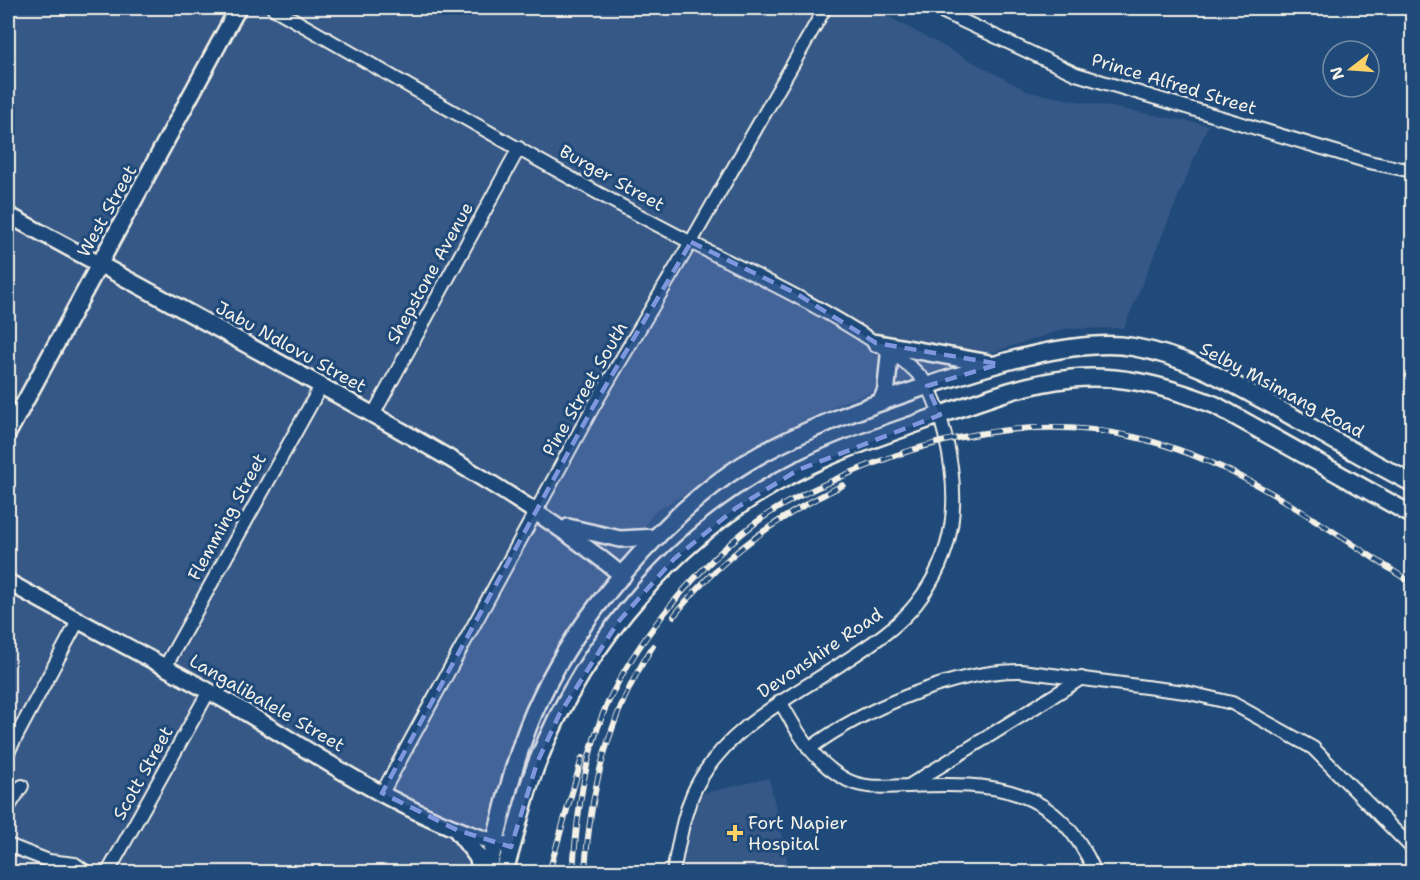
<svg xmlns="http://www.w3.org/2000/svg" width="1420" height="880" font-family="'Shantell Sans',sans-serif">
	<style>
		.built { fill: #355887 }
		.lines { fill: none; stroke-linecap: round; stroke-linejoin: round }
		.minor-casing { stroke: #f4f1e8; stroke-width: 16 }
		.tertiary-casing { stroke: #f4f1e8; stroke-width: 20 }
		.secondary-casing { stroke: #f4f1e8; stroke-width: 21 }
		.minor { stroke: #1f4a7a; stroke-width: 12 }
		.tertiary { stroke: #1f4a7a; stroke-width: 15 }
		.secondary { stroke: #1f4a7a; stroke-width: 16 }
		.rail-casing { stroke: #f4f1e8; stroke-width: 6 }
		.rail { stroke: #1f4a7a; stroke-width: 4; stroke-dasharray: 11; stroke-linecap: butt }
		.marked { fill: #7e97df; fill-opacity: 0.2; stroke: #7e97df; stroke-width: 4.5; stroke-dasharray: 12 8; stroke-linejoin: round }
		.poi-dot { fill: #ffd166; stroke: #1f4a7a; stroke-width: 2 }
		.labels { text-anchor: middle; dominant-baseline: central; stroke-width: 6; stroke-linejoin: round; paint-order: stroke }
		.street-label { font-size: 18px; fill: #f4f1e8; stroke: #1f4a7a }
		.poi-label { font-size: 18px; fill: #f4f1e8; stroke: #1f4a7a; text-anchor: start }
	</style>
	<rect width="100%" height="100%" fill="#1f4a7a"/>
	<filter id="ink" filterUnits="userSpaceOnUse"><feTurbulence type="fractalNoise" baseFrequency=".0167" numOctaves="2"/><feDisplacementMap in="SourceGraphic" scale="12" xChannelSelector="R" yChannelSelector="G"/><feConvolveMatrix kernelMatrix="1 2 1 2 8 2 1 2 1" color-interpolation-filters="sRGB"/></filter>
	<g filter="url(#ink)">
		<g class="built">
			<polygon points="8,8 872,8 1029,92 1208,125 1124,328 1065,329 842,402 654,512 545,679 469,872 8,872"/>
			<polygon points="769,778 790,872 680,872 700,794"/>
		</g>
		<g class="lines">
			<defs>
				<g id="minor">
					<path d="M273,8C412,87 550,170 692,243C754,275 815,303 873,341C891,353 908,362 922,378C935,394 940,416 945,435C960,497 957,552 916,604C896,629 868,646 841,664C789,698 726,728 696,787C683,813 679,844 673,872"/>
					<polyline points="935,8 1076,74 1369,162 1412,171"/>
					<polyline points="373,415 519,148"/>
					<polyline points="165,667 321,386"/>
					<path d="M780,701C797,732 814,763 847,780C867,790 888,786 909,786C994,782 1057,785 1095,872"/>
					<path d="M809,749C861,710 955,670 1021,671L1185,692L1232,703L1313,748L1412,848"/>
					<polyline points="8,752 78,621"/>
					<polyline points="910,785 1082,678"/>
					<polyline points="382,793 593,407 691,242 825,8"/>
					<polyline points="8,808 22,786"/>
					<polyline points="8,845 49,861 75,864 86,872"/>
					<polyline points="108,872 209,691"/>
				</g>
				<g id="tertiary">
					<path d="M8,215C120,275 232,336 343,398C440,452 537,506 623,576"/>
					<polyline points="8,433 238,8"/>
					<polyline points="568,527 620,539 657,537"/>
					<path d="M8,582C83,624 160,663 235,706C321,757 407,819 505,845"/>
				</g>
				<g id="secondary">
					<polyline points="876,343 987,363"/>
					<polyline points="881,402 886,391 890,351"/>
					<polyline points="457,830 477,856 483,872"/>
					<path d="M487,872C503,814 514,752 541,697C578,618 658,524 729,474C785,435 865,407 930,385C984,367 1076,337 1133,347C1189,357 1230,382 1279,409C1323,434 1367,460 1412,483"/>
					<path d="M504,872C516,836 523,798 537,763C586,640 681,529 800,470C841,449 885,435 929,419C1045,377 1094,358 1215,405L1412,515"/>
				</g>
			</defs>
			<use href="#minor" class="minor-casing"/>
			<use href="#tertiary" class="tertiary-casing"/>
			<use href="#secondary" class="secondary-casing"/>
			<use href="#minor" class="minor"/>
			<use href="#tertiary" class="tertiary"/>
			<use href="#secondary" class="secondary"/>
			<defs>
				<g id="rail">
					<path d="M674,616C718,560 778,516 843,485"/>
					<polyline points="549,872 582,758"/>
					<path d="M573,872C577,812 585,746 613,692C643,632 700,565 754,524C780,504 813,489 843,476C936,435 1034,414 1134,437C1238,460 1324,527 1412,583"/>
					<path d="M585,872C590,790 608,716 653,646"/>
				</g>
			</defs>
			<use href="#rail" class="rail-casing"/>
			<use href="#rail" class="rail"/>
		</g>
	</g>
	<path class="marked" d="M691,242L797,294L876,343L999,364L927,386L940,415L798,470L736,508L674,559L618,622L559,715L537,763L511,847L457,830L382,793L593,407Z"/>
	<path class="poi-dot" d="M732 824h6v6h6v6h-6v6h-6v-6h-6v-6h6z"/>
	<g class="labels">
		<g class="street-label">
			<text transform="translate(1174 84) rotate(17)">Prince Alfred Street</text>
			<text transform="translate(612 178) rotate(29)">Burger Street</text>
			<text transform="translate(107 211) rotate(-61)">West Street</text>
			<text transform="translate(430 273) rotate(-61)">Shepstone Avenue</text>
			<text transform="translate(291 347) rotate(29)">Jabu Ndlovu Street</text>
			<text transform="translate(585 389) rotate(-60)">Pine Street South</text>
			<text transform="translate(1282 390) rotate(28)">Selby Msimang Road</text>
			<text transform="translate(227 517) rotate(-61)">Flemming Street</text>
			<text transform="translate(820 653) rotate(-34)">Devonshire Road</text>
			<text transform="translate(267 703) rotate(30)">Langalibalele Street</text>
			<text transform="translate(143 773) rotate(-61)">Scott Street</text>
		</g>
		<g class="poi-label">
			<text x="748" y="823">Fort Napier<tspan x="748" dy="21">Hospital</tspan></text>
		</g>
	</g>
	<rect width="1420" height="880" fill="none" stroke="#1f4a7a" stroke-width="30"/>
	<rect x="15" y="15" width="1390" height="850" fill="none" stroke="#f4f1e8" stroke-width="2" filter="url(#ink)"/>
	<g transform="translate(1351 69) rotate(253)"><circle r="28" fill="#1f4a7a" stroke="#748da6" stroke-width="1.5"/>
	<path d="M0-4.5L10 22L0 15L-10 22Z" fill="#ffd166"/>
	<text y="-9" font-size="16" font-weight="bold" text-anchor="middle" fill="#f4f1e8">N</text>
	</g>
</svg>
